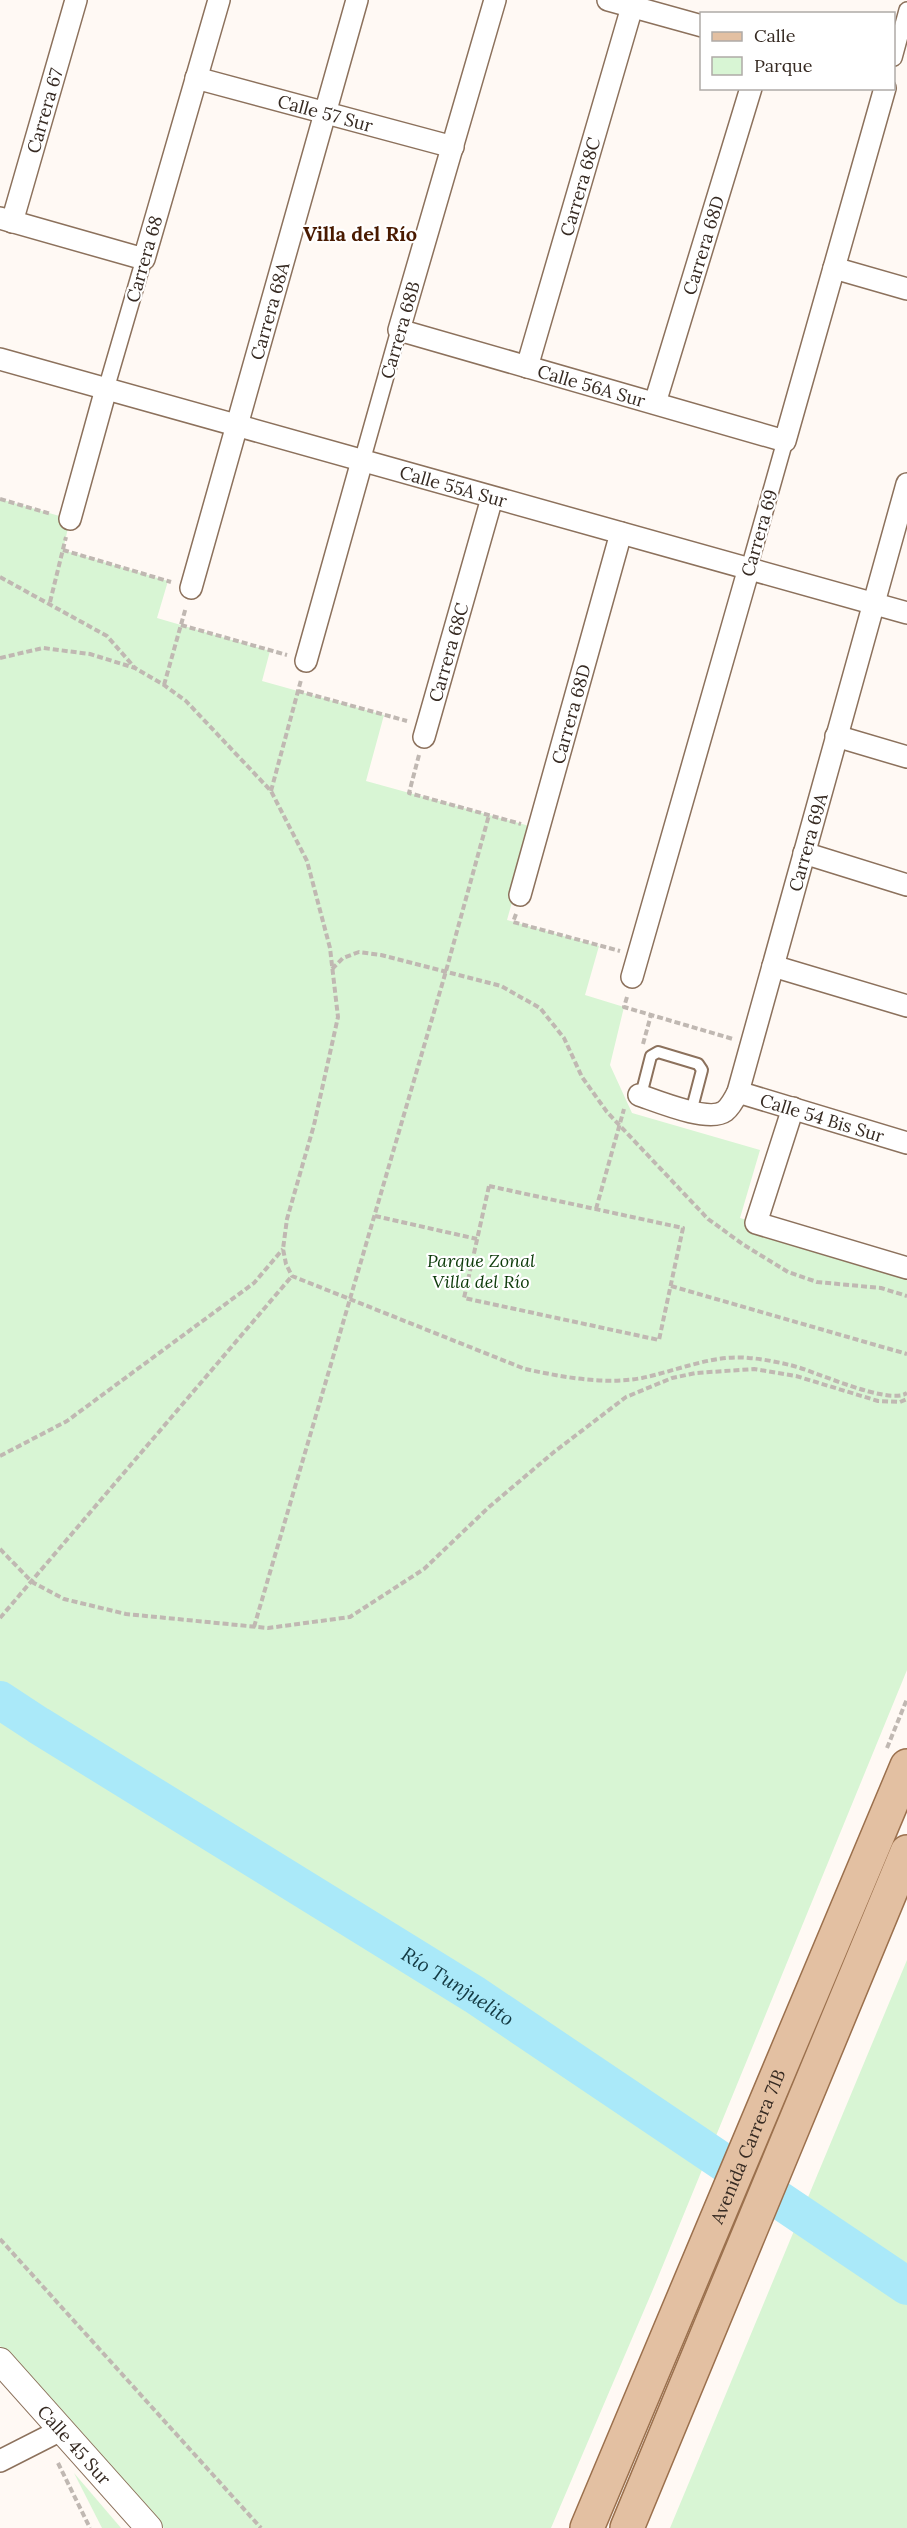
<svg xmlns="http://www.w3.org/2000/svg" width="907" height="2528" font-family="Lora,serif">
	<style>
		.green { fill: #d8f5d4 }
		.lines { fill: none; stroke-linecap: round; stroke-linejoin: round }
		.river { stroke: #aae9f9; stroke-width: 38 }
		.service-casing { stroke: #8c715c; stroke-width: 14 }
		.pedestrian-casing { stroke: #8c715c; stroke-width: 18 }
		.minor-casing { stroke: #8c715c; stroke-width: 24 }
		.tertiary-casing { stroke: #8c715c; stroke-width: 28 }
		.primary-casing { stroke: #9b704d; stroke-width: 36 }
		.path { stroke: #c0b8b2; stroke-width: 4; stroke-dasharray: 6 3; stroke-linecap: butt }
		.service { stroke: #fff; stroke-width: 10 }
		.pedestrian { stroke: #fff; stroke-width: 15 }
		.minor { stroke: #fff; stroke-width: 21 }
		.tertiary { stroke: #fff; stroke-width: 26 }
		.primary { stroke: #e3c0a2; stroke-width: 33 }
		.labels { text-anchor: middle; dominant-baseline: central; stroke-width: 4.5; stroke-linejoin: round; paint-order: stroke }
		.street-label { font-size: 18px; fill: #362a22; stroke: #fff }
		.park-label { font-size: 18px; font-style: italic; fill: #0d3b0a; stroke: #fff }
		.neighbourhood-label { font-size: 20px; font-weight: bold; fill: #491a00; stroke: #fff }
		.water-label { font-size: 20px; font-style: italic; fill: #133942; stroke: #fff }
	</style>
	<rect width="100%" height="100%" fill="#fff9f4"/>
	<g class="green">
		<polygon points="0,499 70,519 63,550 168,581 157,618 270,651 262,681 384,715 366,781 533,827 507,920 599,946 585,995 624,1007 610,1065 632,1113 760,1150 740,1218 907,1268 907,1670 654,2287 551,2528 164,2528 0,2346"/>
		<polygon points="907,1960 907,2528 670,2528 680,2504"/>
		<polygon points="74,2473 121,2528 102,2528"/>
	</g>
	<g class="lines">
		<path class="river" id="s1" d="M0,1700L38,1725L475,1995L907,2286"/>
		<defs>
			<polyline id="service" points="641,1095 651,1056 658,1052 698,1064 702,1070 691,1112"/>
			<g id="pedestrian">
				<polyline points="894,58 907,10"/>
				<polyline points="106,389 144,259"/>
				<polyline points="362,461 399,330"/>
				<polyline points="749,568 785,441"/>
			</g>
			<g id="minor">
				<path id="s2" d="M495,0L399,330L785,441L885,88"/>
				<polyline points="608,0 702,26"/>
				<path id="s3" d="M196,78L453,147"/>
				<polyline points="0,218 144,259 219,0"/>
				<path id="s4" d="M12,222L76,0"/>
				<polyline points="834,268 907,289"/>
				<path id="s5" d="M0,359L907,613"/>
				<path id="s6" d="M527,367L632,7"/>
				<path id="s7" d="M655,403L751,88"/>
				<polyline points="70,519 106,389"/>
				<path id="s8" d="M191,588L357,0"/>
				<polyline points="306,661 362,461"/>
				<polyline points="836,736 907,757"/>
				<path id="s9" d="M424,737L492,498"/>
				<polyline points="804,853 907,885"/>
				<path id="s10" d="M520,895L621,533"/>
				<polyline points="773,966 907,1006"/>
				<polyline points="632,977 749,568"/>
				<path id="s11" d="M738,1092L907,1143"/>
				<path id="s12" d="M639,1095C657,1101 709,1123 725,1111C730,1107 735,1098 738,1092L907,484"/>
				<polyline points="793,1108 756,1223 907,1268"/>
				<polyline points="0,2461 61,2430"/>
			</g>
			<g id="tertiary">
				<path id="s13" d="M0,2361L149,2528"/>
			</g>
			<g id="primary">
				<path id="s14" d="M587,2528L907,1766"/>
				<polyline points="627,2528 907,1852"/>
			</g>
		</defs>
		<use href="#service" class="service-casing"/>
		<use href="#pedestrian" class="pedestrian-casing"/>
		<use href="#minor" class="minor-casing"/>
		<use href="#tertiary" class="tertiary-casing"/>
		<use href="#primary" class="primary-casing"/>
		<g class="path">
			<polyline points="0,499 51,514"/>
			<polyline points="63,550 171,582"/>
			<polyline points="0,577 107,636 135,668"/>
			<polyline points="50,602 66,537"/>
			<polyline points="181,625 287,655"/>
			<path d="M0,658L43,648L90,654L135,668L164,685L186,701L271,791L307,861L330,948L338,1017L314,1125L287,1219L283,1249L286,1264L292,1276L525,1369C563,1377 603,1385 642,1378C676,1371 714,1354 749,1358C763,1359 777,1362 790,1365C813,1370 888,1406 907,1393"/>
			<polyline points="164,685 186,607"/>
			<polyline points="298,691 407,721"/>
			<polyline points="419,755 409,793 521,824"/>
			<polyline points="271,791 301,680"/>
			<polyline points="516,914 513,922 620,951"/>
			<polyline points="332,969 343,958 359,952 381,955 501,986 540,1008 564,1038 582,1077 607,1112 708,1219 744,1245 788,1272 817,1282 881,1288 907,1296"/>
			<polyline points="627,997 624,1007 733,1039"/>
			<polyline points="643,1044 651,1015"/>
			<polygon points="489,1186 683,1228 659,1340 464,1298"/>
			<polyline points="596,1209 624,1109"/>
			<polyline points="375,1216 477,1239"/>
			<polyline points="671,1286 907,1354"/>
			<polyline points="0,1456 67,1421 254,1283 283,1249"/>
			<polyline points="0,1549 32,1582 64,1599 126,1614 268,1628 350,1617 424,1569 489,1507 554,1452 626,1397 672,1378 696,1373 754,1369 796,1376 878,1401 900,1402 907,1399"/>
			<polyline points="0,1618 292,1276"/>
			<polyline points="254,1627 446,971 489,815"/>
			<polyline points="887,1748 907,1699"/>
			<polyline points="0,2239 261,2528"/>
			<polyline points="58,2463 90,2528"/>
		</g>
		<use href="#service" class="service"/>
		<use href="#pedestrian" class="pedestrian"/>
		<use href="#minor" class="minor"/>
		<use href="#tertiary" class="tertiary"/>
		<use href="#primary" class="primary"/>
	</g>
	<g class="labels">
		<g class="street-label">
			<text stroke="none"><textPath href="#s4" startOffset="116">Carrera 67</textPath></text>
			<text stroke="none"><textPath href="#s3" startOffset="134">Calle 57 Sur</textPath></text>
			<text stroke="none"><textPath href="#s6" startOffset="188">Carrera 68C</textPath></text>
			<text stroke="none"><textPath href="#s7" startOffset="165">Carrera 68D</textPath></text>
			<text transform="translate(144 259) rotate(-74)">Carrera 68</text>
			<text stroke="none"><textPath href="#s8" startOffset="288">Carrera 68A</textPath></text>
			<text transform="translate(400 330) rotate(-74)">Carrera 68B</text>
			<text stroke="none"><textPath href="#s2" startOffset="544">Calle 56A Sur</textPath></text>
			<text stroke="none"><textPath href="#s5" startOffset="471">Calle 55A Sur</textPath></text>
			<text transform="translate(759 533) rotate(-74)">Carrera 69</text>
			<text stroke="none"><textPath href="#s9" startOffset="88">Carrera 68C</textPath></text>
			<text stroke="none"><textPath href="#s10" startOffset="188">Carrera 68D</textPath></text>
			<text stroke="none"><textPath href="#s12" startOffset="372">Carrera 69A</textPath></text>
			<text stroke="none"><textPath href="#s11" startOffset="88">Calle 54 Bis Sur</textPath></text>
			<text stroke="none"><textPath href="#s14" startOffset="414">Avenida Carrera 71B</textPath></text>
			<text stroke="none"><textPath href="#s13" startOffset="112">Calle 45 Sur</textPath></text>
		</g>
		<g class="park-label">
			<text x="481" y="1260">Parque Zonal<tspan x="481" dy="21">Villa del Río</tspan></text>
		</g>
		<g class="neighbourhood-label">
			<text x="360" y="233">Villa del Río</text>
		</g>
		<g class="water-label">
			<text stroke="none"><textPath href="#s1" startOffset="540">Río Tunjuelito</textPath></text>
		</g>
	</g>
	<rect x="700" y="12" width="195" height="78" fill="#ffffff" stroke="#afaaa7" stroke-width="1.5"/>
	<rect x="712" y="32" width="30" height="9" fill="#e3c0a2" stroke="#afaaa7" stroke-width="1.5"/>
	<text x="754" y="42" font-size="18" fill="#362a22">Calle</text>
	<rect x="712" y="57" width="30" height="18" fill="#d8f5d4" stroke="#afaaa7" stroke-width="1.5"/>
	<text x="754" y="72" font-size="18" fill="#362a22">Parque</text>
</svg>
